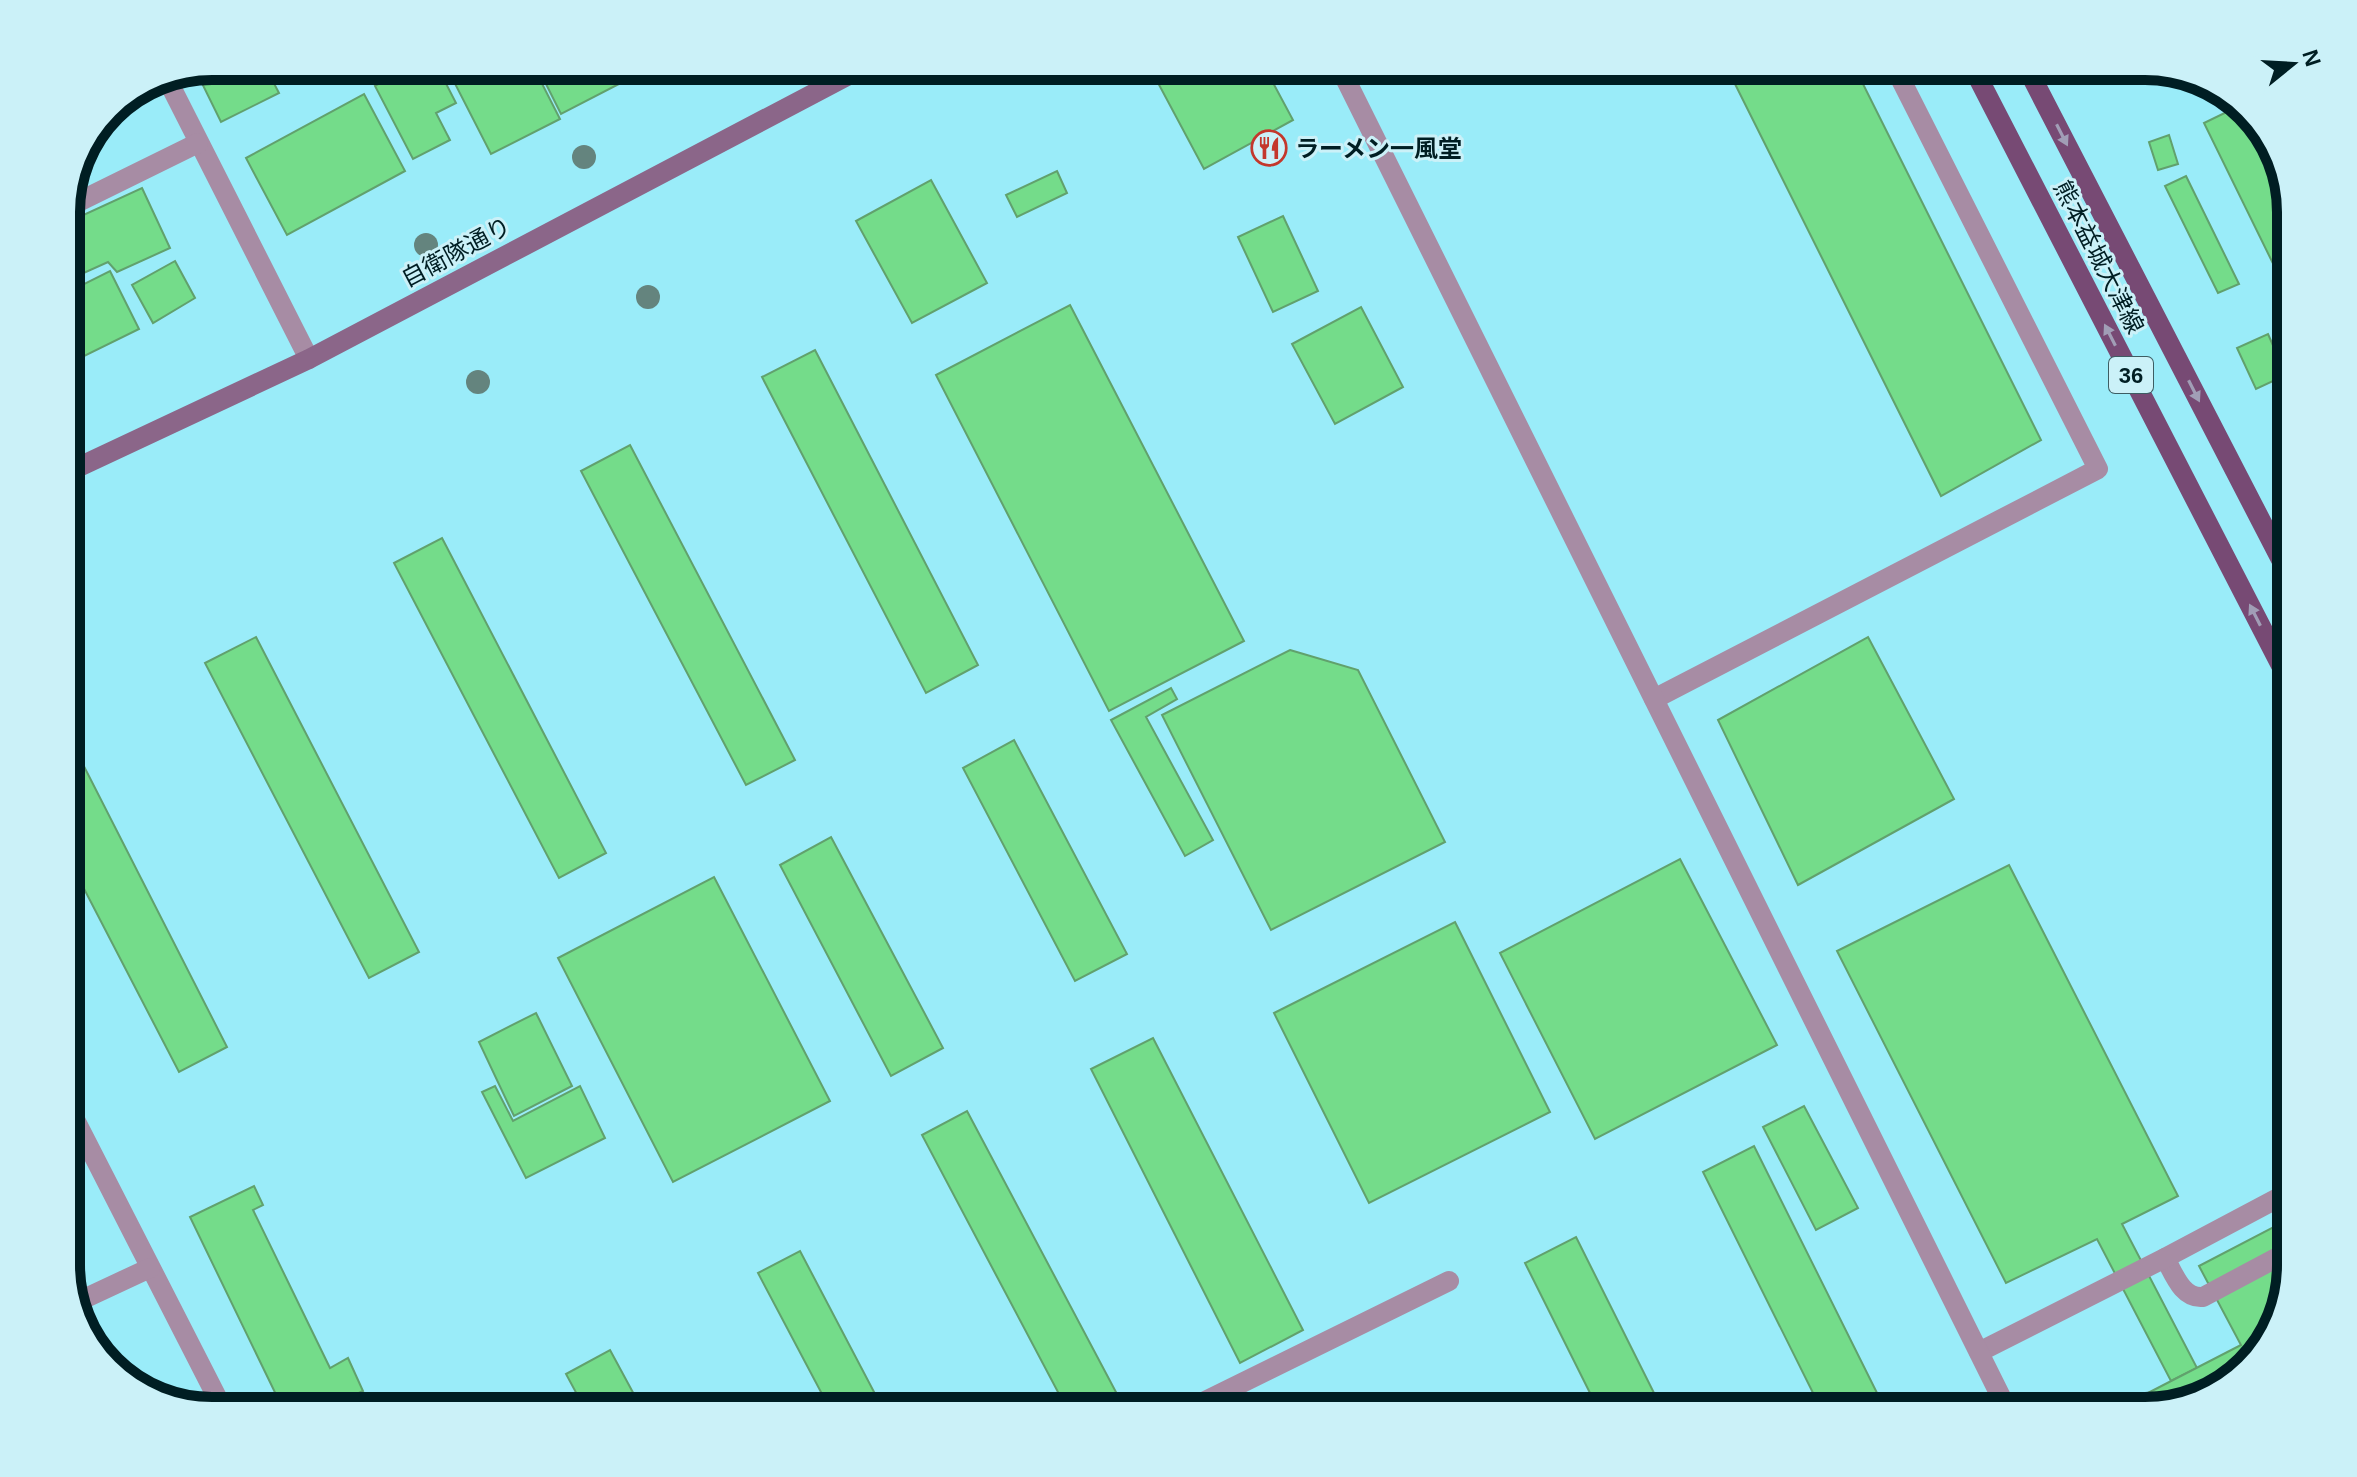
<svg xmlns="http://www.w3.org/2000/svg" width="2357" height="1477" font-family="Arial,'Noto Sans JP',sans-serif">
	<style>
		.building { fill: #74dc8a; stroke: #61a16d; stroke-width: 2 }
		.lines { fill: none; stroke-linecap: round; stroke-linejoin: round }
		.lane { stroke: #a78ca4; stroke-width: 20 }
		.street { stroke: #a78ca4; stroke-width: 20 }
		.secondary { stroke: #8b6689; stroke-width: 20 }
		.primary { stroke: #774a74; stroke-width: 20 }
		.tree { fill: #64847e }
		.oneway { fill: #a19eb6 }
		.labels { text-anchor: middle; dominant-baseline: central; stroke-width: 6; stroke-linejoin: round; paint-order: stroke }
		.shield { fill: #cbf1f8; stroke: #3d5d63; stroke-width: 2 }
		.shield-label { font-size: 22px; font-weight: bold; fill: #001e23 }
		.poi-label { font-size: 24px; font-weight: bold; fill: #001e23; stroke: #cbf1f8; text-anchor: start }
		.street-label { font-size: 24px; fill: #001e23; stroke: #cbf1f8 }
		.rim { fill: none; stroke: #001e23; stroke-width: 10 }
	</style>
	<rect width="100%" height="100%" fill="#9aecf9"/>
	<g class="building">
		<polygon points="212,66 245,66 246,68 265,66 279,93 221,122 195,69"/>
		<polygon points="389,66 437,66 456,103 436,113 450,140 413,159 375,86 391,77"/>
		<polygon points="456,66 533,66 560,119 491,154 448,70"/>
		<polygon points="537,66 644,66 646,70 561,114"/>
		<polygon points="1149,66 1264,66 1293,120 1204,169"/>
		<polygon points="1726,66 1854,66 2041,440 1941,496"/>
		<polygon points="2092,66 2119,66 2121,71 2098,80"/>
		<polygon points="364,94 405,171 287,235 246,158"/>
		<polygon points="2239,106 2271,138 2291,203 2291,288 2286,290 2204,123"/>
		<polygon points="2169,135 2178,164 2158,170 2149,142"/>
		<polygon points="1057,171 1067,193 1017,217 1006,195"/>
		<polygon points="2186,176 2239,284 2218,293 2165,186"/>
		<polygon points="931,180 987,283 912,323 856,221"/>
		<polygon points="142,188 170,248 117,272 108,262 66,281 66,239 72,236 66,223"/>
		<polygon points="1283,216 1318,291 1273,312 1238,237"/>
		<polygon points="175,261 195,298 153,323 132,285"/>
		<polygon points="110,271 139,329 66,365 66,293"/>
		<polygon points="1070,305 1244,641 1109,711 936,375"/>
		<polygon points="1361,307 1403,387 1335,424 1292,344"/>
		<polygon points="2268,334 2286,375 2256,389 2237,348"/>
		<polygon points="815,350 978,665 926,693 762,377"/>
		<polygon points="2287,404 2291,415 2291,433 2286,435 2279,409"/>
		<polygon points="630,445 795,760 746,785 581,471"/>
		<polygon points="442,538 606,853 559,878 394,563"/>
		<polygon points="256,637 419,952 369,978 205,663"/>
		<polygon points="1868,637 1954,799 1798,885 1718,720"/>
		<polygon points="1290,650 1358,670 1445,842 1271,930 1162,715"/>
		<polygon points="1171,688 1177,699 1146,717 1213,840 1185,856 1111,720"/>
		<polygon points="67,733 227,1047 179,1072 66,854"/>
		<polygon points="1014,740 1127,954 1075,981 963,768"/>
		<polygon points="831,837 943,1048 891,1076 780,865"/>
		<polygon points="1680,859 1777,1045 1595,1139 1500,953"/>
		<polygon points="2009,865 2178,1196 2122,1224 2197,1368 2171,1381 2097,1239 2006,1283 1837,951"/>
		<polygon points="714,877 830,1101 673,1182 558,958"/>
		<polygon points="1455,922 1550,1112 1369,1203 1274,1013"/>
		<polygon points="536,1013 572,1086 514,1116 479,1042"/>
		<polygon points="1153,1038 1303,1330 1240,1363 1091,1069"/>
		<polygon points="495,1086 513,1121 580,1086 605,1138 526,1178 482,1092"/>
		<polygon points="1804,1106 1858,1208 1816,1230 1763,1127"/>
		<polygon points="967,1111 1126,1411 1068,1411 922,1135"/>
		<polygon points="1754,1146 1886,1411 1822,1411 1703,1172"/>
		<polygon points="254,1186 263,1205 253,1210 330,1368 348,1358 363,1391 321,1411 284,1411 190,1217"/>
		<polygon points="2291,1218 2291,1266 2271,1339 2219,1391 2146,1411 2113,1411 2241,1345 2199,1266"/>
		<polygon points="1576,1237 1663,1411 1599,1411 1525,1263"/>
		<polygon points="800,1251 884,1411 831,1411 758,1273"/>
		<polygon points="610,1350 643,1411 586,1411 566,1374"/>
	</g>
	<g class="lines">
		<g class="lane">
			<polyline points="1654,699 2098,469 1894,66"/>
			<path d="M2165,1258C2174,1274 2182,1299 2203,1297L2291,1250"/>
			<polyline points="1979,1352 2165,1258 2291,1191"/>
		</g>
		<g class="street">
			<polyline points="1339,66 2008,1411"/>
			<polyline points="165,75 309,359"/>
			<polyline points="66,208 198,143"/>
			<polyline points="66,1102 224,1411"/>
			<polyline points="75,1303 150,1268"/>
			<polyline points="1185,1411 1449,1281"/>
		</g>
		<polyline class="secondary" points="66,473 309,359 866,66"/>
		<g class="primary">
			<polyline points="1972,66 2291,685"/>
			<polyline points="2026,66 2291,579"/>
		</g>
	</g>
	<g class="tree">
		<circle cx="584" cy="157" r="12"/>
		<circle cx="426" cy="245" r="12"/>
		<circle cx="648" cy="297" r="12"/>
		<circle cx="478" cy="382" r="12"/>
	</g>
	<defs><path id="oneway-solid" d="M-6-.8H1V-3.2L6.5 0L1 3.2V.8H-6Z" transform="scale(2)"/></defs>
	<g class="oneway">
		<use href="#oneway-solid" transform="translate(2062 135) rotate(63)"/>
		<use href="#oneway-solid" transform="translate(2110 335) rotate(-117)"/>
		<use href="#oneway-solid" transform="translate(2194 391) rotate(63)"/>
		<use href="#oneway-solid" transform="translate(2255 615) rotate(-117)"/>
	</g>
	<defs>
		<symbol id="restaurant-ring" viewBox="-11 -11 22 22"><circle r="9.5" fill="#cbf1f8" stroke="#c4372b" stroke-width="1.5"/><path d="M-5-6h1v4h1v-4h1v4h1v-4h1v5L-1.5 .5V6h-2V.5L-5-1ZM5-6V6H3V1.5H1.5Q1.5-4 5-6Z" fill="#c4372b"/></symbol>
	</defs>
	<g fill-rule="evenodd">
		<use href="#restaurant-ring" x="1249" y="128" width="40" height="40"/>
	</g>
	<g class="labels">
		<rect class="shield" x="2109" y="357" width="44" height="36" rx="6"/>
		<g class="shield-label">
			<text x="2131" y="375">36</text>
		</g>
		<g class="poi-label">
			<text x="1295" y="148">ラーメン一風堂</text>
		</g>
		<g class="street-label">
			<text transform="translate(456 252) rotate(-28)">自衛隊通り</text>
			<text transform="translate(2099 257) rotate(63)">熊本益城大津線</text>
		</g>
	</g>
	<path d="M0 0H2357V1477H0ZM212 80H2145A132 132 0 0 1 2277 212V1265A132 132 0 0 1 2145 1397H212A132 132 0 0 1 80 1265V212A132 132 0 0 1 212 80Z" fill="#cbf1f8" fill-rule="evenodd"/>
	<path class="rim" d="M212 80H2145A132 132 0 0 1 2277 212V1265A132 132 0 0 1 2145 1397H212A132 132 0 0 1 80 1265V212A132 132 0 0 1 212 80Z"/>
	<g transform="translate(2293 64) rotate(72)" stroke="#cbf1f8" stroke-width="6" paint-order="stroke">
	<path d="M0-6L14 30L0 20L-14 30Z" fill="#001e23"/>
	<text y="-12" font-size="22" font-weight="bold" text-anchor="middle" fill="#001e23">N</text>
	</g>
</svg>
